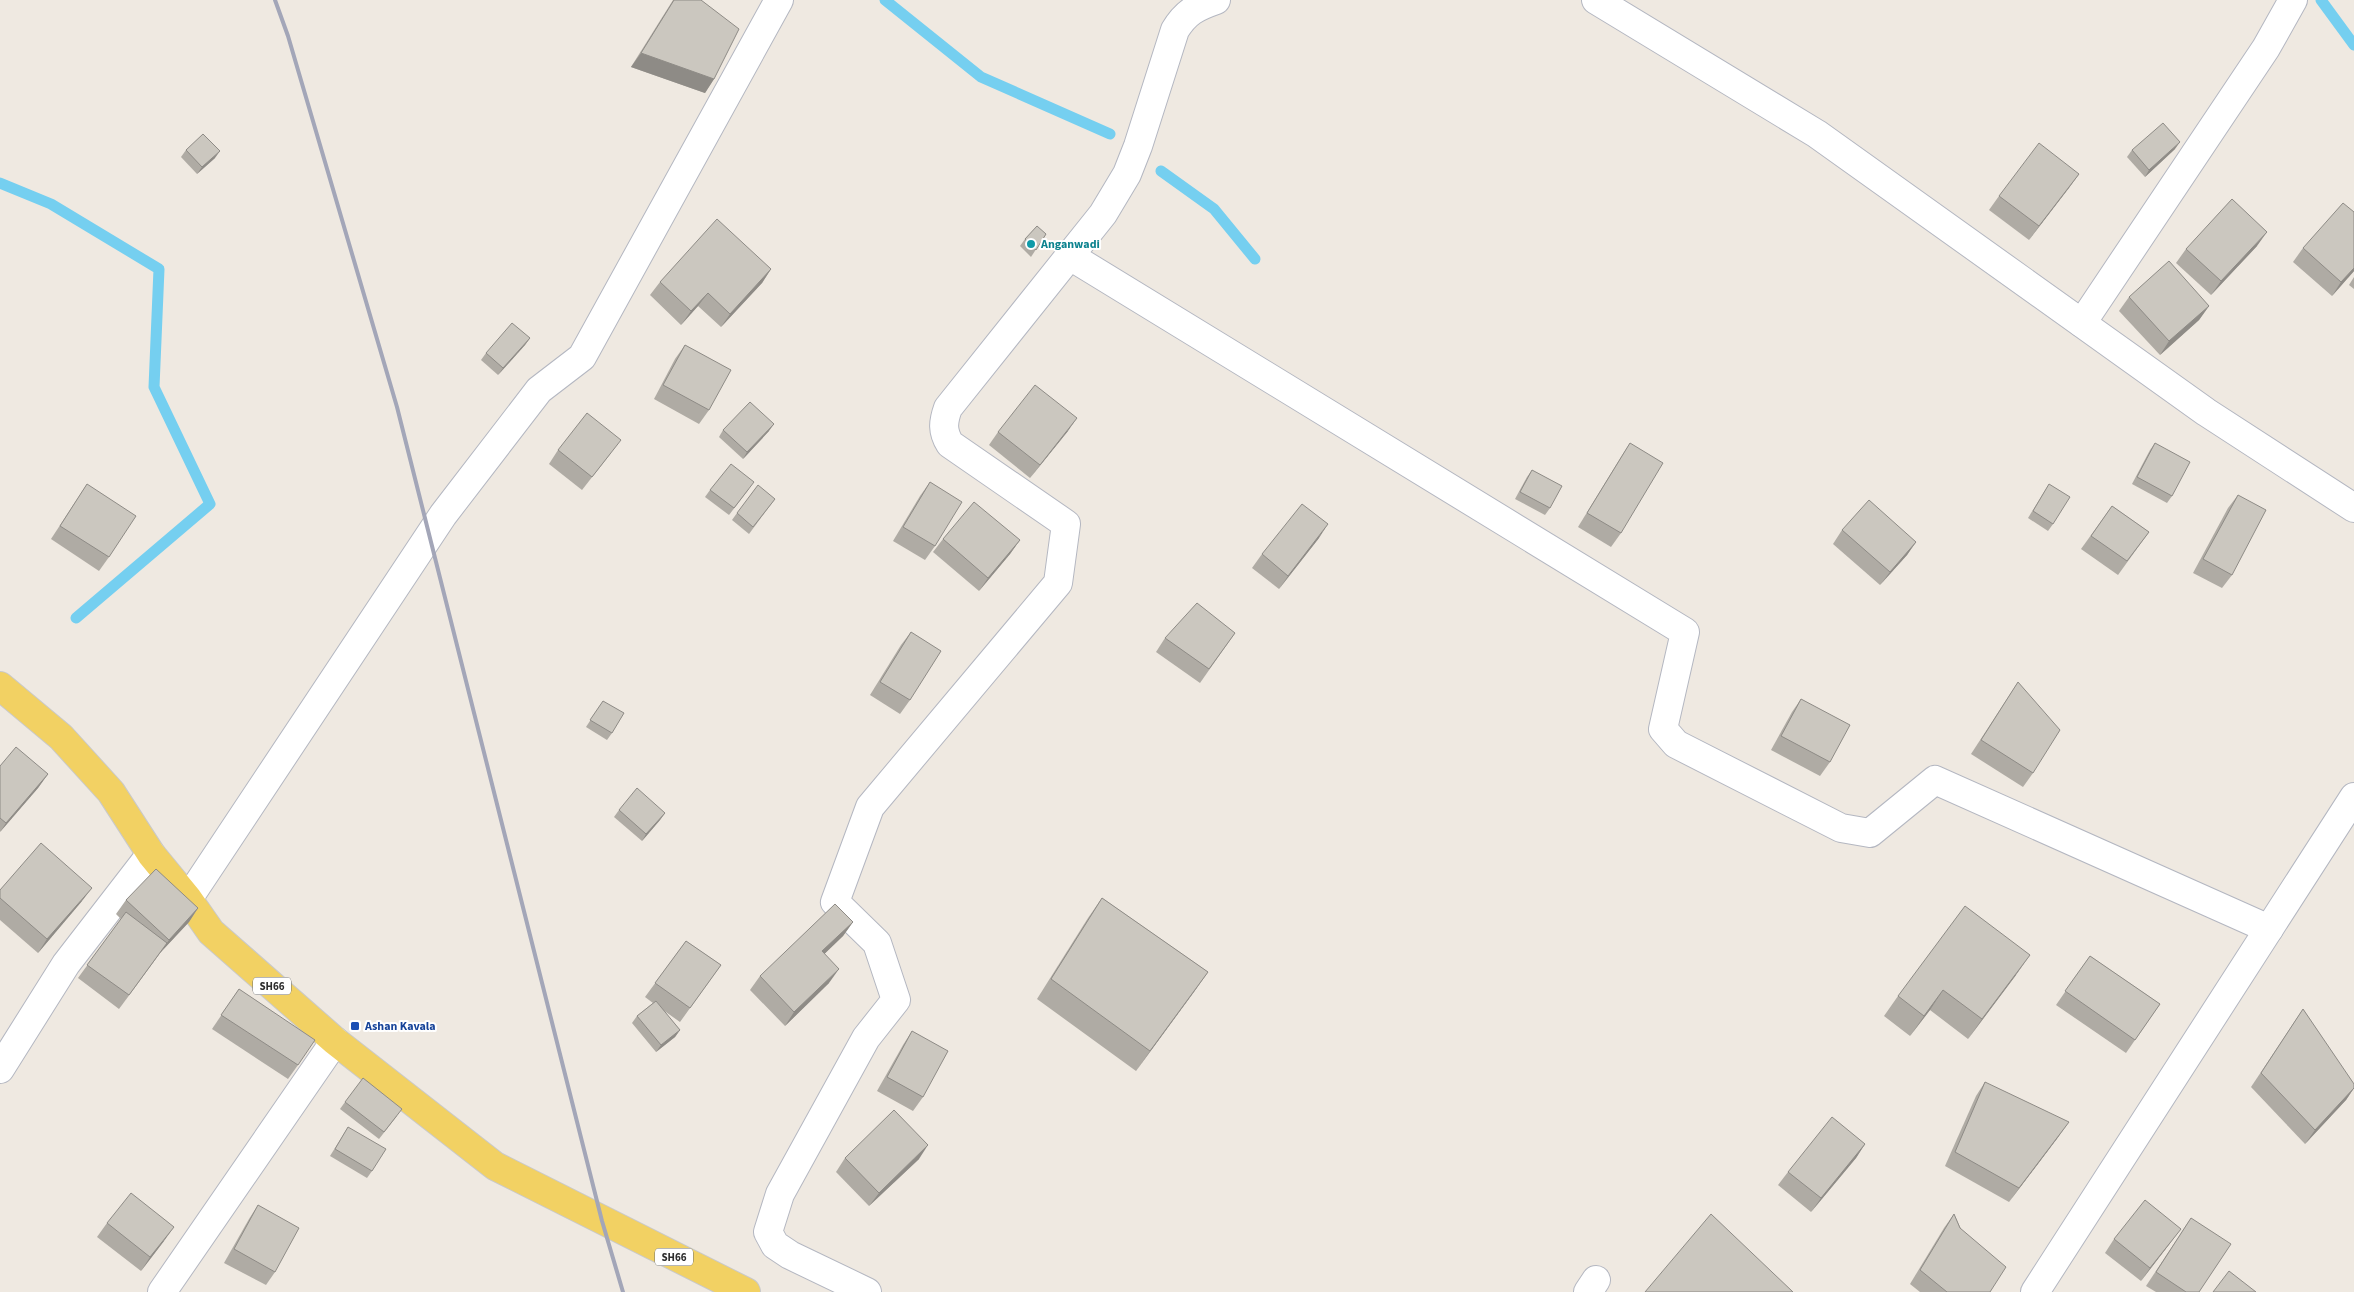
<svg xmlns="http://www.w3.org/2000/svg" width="2354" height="1292" font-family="'Source Sans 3',sans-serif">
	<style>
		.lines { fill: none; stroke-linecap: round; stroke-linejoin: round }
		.stream { stroke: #75cff0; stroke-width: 11 }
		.minor-casing { stroke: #b4b7c1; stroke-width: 30 }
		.major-casing { stroke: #c9c9c9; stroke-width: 30 }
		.minor { stroke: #fff; stroke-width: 28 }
		.major { stroke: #f2d163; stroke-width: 28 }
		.rail { stroke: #a3a6b8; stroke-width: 4 }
		.wall { fill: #afaba4 }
		.shaded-wall { fill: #8e8b86 }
		.building { fill: #cbc7bf; stroke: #8e8b86 }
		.culture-dot { fill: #0f9aa8; stroke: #fff; stroke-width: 2 }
		.transit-dot { fill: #1a4fb4; stroke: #fff; stroke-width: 2 }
		.labels { text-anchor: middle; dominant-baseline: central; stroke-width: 4; stroke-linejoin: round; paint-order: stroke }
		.shield { fill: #fff; stroke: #6d6d6d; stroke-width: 1 }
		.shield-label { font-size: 11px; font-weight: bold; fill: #2e2e2e }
		.culture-label { font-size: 12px; font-weight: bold; fill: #0d838f; stroke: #fff; text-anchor: start }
		.transit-label { font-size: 12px; font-weight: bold; fill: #164399; stroke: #fff; text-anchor: start }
	</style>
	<rect width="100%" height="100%" fill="#efe9e1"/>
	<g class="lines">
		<g class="stream">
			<polyline points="885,0 981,77 1110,134"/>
			<polyline points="2321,0 2354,45"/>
			<polyline points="1161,171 1214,209 1255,259"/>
			<polyline points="0,183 51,204 159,269 154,387 210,504 76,618"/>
		</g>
		<defs>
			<g id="minor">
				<polyline points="1596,0 1817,134 2206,412 2354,508"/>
				<polyline points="1070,256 1685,632 1663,729 1676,744 1841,828 1870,833 1935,780 2269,929"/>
				<polyline points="2082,323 2266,48 2293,0"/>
				<polyline points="188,899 443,515 539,390 582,357 779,0"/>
				<polyline points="0,1069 66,964 151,854"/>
				<polyline points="162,1292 335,1041"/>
				<path d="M867,1292L790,1255L775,1245L768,1232L780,1194L866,1038L896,1000L877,943L835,902L870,807L1058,583L1066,524L950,444C942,431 943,422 948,408L1103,214L1127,174L1138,146L1175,30C1186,12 1196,7 1216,0"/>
				<polyline points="1588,1292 1596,1280"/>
				<polyline points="2035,1292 2354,797"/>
			</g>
			<polyline id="major" points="0,686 61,737 111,792 151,854 188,899 211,932 335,1041 495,1166 746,1292"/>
		</defs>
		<use href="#minor" class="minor-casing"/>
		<use href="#major" class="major-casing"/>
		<use href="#minor" class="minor"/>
		<use href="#major" class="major"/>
		<polyline class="rail" points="275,0 288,36 397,407 602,1221 623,1292"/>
	</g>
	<g class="wall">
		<polygon points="673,0 701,0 714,79 705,93 631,67"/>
		<polygon points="2175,149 2145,177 2127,157 2132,150"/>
		<polygon points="186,150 215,158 197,174 181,157"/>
		<polygon points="2079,174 2029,240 1989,210 1999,196"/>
		<polygon points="2354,212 2354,271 2332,296 2293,262 2303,248"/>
		<polygon points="1046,234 1031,257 1020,246 1025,239"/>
		<polygon points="2257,246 2211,295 2176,263 2186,249"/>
		<polygon points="771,269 762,283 721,327 698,306 681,325 650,295 660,282"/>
		<polygon points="2354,277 2354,289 2349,285"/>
		<polygon points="2129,297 2209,306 2199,320 2160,355 2119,311"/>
		<polygon points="530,338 525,345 498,375 481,360 486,353"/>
		<polygon points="685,345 709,410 699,424 654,399 675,359"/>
		<polygon points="723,430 769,431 743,459 719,437"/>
		<polygon points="1068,431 1030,478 989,445 998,432"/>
		<polygon points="1630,443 1621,533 1611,547 1578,527 1621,457"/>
		<polygon points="2155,443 2172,496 2167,503 2132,484 2150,450"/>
		<polygon points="558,450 611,453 582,490 549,464"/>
		<polygon points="1532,470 1550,508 1545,515 1515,499 1527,477"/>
		<polygon points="930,482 935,546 925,560 893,541 920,496"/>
		<polygon points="87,484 109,557 99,571 51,539"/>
		<polygon points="2049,484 2053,524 2048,531 2028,518"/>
		<polygon points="749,489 729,515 705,497 710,490"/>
		<polygon points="2238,495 2232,575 2222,588 2193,573 2228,508"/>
		<polygon points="775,499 749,534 732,520 737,513"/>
		<polygon points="2112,506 2149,532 2118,575 2081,549"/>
		<polygon points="1842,530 1916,542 1907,555 1880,585 1833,544"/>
		<polygon points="1319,538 1279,589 1252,568 1262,554"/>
		<polygon points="943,539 1020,540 1010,554 979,591 933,552"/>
		<polygon points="911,632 910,700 900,714 870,695 901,645"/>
		<polygon points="1235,633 1200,683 1156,652 1165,638"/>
		<polygon points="2018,682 2033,773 2023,787 1971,754"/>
		<polygon points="1801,699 1830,762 1820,776 1771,750 1792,712"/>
		<polygon points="603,701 612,733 607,740 586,727"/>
		<polygon points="0,766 48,774 38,788 0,832"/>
		<polygon points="619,810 665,813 660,820 642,841 614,817"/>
		<polygon points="0,890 82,901 38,953 0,920"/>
		<polygon points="1102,898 1208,972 1136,1071 1037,999 1088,918"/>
		<polygon points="126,900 198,908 189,922 160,953 119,1009 78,978 121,919 116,914"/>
		<polygon points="853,922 843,936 824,954 829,983 785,1026 750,990 760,976"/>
		<polygon points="686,941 721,965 680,1022 663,1010 680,1030 675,1037 656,1052 632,1023 637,1016 653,1003 645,997"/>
		<polygon points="2090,956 2160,1004 2126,1053 2056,1005"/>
		<polygon points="2016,975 1968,1039 1930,1010 1910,1036 1884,1016 1898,996"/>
		<polygon points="239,989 298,1065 288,1079 212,1029"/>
		<polygon points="2303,1009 2354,1088 2346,1100 2305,1144 2251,1087"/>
		<polygon points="912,1031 923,1097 913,1111 877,1091 903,1045"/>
		<polygon points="1985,1082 2059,1136 2009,1202 1945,1166 1976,1096"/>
		<polygon points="345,1102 397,1116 379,1139 340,1109"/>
		<polygon points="348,1127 372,1171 367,1178 330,1156"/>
		<polygon points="1865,1144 1856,1158 1811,1212 1778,1185 1788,1172"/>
		<polygon points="845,1158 919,1159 869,1206 836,1172"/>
		<polygon points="258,1205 275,1272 266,1285 224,1263 249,1219"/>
		<polygon points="1954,1214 1990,1292 1920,1292 1910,1284 1944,1228"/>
		<polygon points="2191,1218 2199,1292 2156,1292 2146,1286"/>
		<polygon points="107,1223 164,1241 141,1271 97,1237"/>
		<polygon points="2114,1239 2171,1242 2141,1281 2105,1253"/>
	</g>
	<g class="shaded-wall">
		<polygon points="641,53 714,79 705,93 631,67"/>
		<polygon points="2180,142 2175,149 2145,177 2149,170"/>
		<polygon points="220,151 215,158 197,174 202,167"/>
		<polygon points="2079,174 2069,188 2029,240 2039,226"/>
		<polygon points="2267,232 2257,246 2211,295 2221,281"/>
		<polygon points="2354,268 2354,271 2332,296 2341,282"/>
		<polygon points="771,269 762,283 721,327 730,314"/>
		<polygon points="708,293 698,306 681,325 691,311"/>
		<polygon points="2209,306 2199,320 2160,355 2169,341"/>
		<polygon points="530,338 525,345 498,375 503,368"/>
		<polygon points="1077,418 1068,431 1030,478 1040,465"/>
		<polygon points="774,424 769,431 743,459 747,452"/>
		<polygon points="1328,524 1319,538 1279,589 1288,576"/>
		<polygon points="1020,540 1010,554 979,591 988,578"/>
		<polygon points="1916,542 1907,555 1880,585 1890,572"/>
		<polygon points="48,774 38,788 0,832 6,823"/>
		<polygon points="665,813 660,820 642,841 646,834"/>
		<polygon points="92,888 82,901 38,953 47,939"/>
		<polygon points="198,908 189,922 160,953 119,1009 169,940"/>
		<polygon points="853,922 843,936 813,965 822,951"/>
		<polygon points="2030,955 2016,975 1968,1039 1982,1019"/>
		<polygon points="839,969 829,983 785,1026 794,1012"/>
		<polygon points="1208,972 1194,992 1136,1071 1150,1051"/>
		<polygon points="1943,990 1930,1010 1910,1036 1924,1016"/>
		<polygon points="680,1030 675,1037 656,1052 661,1045"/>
		<polygon points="2354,1088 2346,1100 2305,1144 2315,1130"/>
		<polygon points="2069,1122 2059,1136 2009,1202 2019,1188"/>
		<polygon points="1865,1144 1856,1158 1811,1212 1821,1198"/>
		<polygon points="928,1145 919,1159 869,1206 879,1193"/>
		<polygon points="174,1227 164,1241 141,1271 150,1257"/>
		<polygon points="2181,1229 2141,1281 2150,1268"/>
	</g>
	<g class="building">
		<polygon points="674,0 701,0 739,29 714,79 641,53"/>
		<polygon points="2163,123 2180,142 2149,170 2132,150"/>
		<polygon points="203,134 220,151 202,167 186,150"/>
		<polygon points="2039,143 2079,174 2039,226 1999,196"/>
		<polygon points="2232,199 2267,232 2221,281 2186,249"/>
		<polygon points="2343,203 2354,212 2354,268 2341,282 2303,248"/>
		<polygon points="717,219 771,269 730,314 708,293 691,311 660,282"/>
		<polygon points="1037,226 1046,234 1036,250 1025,239"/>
		<polygon points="2169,261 2209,306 2169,341 2129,297"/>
		<polygon points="512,323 530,338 503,368 486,353"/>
		<polygon points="685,345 731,370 709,410 663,385"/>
		<polygon points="1035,385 1077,418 1040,465 998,432"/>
		<polygon points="750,402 774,424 747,452 723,430"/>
		<polygon points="587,413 621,440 592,477 558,450"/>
		<polygon points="1630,443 1663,463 1621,533 1587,513"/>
		<polygon points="2155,443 2190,462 2172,496 2137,477"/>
		<polygon points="731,464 754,482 734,508 710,490"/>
		<polygon points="1532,470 1562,486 1550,508 1520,492"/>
		<polygon points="930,482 962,502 935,546 903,527"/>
		<polygon points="87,484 136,516 109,557 60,526"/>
		<polygon points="2049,484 2070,497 2053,524 2033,511"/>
		<polygon points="758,485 775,499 753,527 737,513"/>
		<polygon points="2238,495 2266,510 2232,575 2203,559"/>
		<polygon points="1869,500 1916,542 1890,572 1842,530"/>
		<polygon points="974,502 1020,540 988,578 943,539"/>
		<polygon points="1302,504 1328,524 1288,576 1262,554"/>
		<polygon points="2112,506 2149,532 2127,561 2091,536"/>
		<polygon points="1197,603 1235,633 1209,669 1165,638"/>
		<polygon points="911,632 941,651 910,700 880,682"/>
		<polygon points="2018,682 2060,730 2033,773 1981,740"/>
		<polygon points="1801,699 1850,725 1830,762 1781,736"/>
		<polygon points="603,701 624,713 612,733 590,720"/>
		<polygon points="16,747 48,774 6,823 0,818 0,766"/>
		<polygon points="637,788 665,813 646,834 619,810"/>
		<polygon points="41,843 92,888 47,939 0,898 0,890"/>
		<polygon points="156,869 198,908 169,940 126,900"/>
		<polygon points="1102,898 1208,972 1150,1051 1051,979"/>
		<polygon points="835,904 853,922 822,951 839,969 794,1012 760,976"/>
		<polygon points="1965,906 2030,955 1982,1019 1943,990 1924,1016 1898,996"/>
		<polygon points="126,912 167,943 129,995 87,965"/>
		<polygon points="686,941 721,965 690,1008 655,983"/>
		<polygon points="2090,956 2160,1004 2135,1040 2065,991"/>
		<polygon points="239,989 315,1040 298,1065 221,1015"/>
		<polygon points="656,1001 680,1030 661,1045 637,1016"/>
		<polygon points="2303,1009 2354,1084 2354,1088 2315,1130 2261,1073"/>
		<polygon points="912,1031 948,1051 923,1097 887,1077"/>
		<polygon points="363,1078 402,1109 384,1132 345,1102"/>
		<polygon points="1985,1082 2069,1122 2019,1188 1955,1152"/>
		<polygon points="894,1110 928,1145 879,1193 845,1158"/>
		<polygon points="1832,1117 1865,1144 1821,1198 1788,1172"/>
		<polygon points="348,1127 386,1149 372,1171 335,1149"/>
		<polygon points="131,1193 174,1227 150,1257 107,1223"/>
		<polygon points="2145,1200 2181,1229 2150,1268 2114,1239"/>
		<polygon points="258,1205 299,1228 275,1272 234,1249"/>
		<polygon points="1711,1214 1793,1292 1645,1292"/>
		<polygon points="1954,1214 1960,1228 2006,1267 1990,1292 1947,1292 1920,1270"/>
		<polygon points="2191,1218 2231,1244 2199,1292 2186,1292 2156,1272"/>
		<polygon points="2229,1271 2256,1292 2213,1292"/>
	</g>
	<circle class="culture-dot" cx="1031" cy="244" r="5"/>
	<rect class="transit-dot" x="350" y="1021" width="10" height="10" rx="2.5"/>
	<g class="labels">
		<g class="shield">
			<rect x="253" y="977.5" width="38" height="17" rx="4"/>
			<rect x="655" y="1248.5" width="38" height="17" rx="4"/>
		</g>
		<g class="shield-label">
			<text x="272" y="986">SH66</text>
			<text x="674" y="1257">SH66</text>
		</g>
		<g class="culture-label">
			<text x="1041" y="244">Anganwadi</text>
		</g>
		<g class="transit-label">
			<text x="365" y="1026">Ashan Kavala</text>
		</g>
	</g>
</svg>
